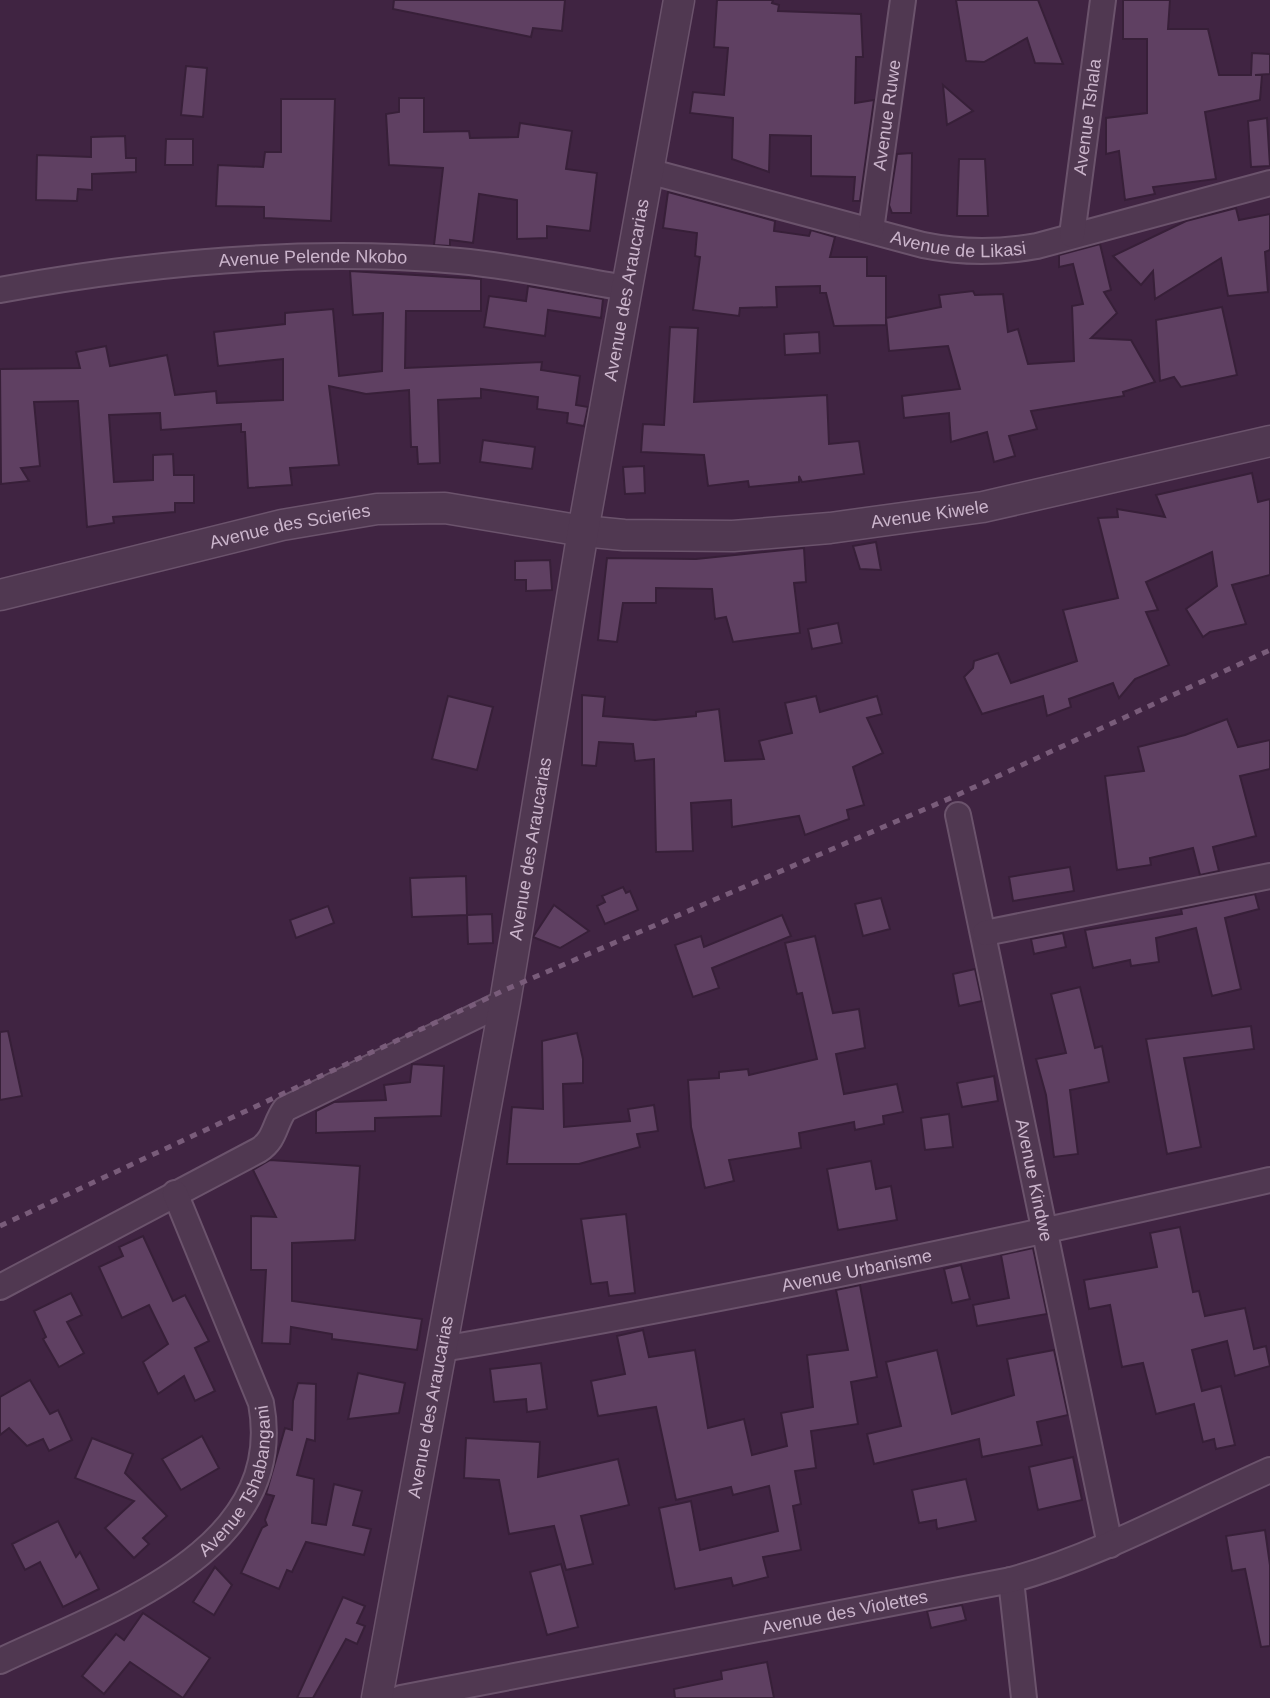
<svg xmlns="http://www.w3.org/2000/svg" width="1270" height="1698" font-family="Arial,sans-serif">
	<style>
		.building { fill: #5f4062; stroke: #371f38; stroke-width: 2 }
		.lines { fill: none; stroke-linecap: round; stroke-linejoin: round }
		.minor-casing { stroke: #6b536c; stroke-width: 28 }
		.tertiary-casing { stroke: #6b536c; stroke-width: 33 }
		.minor { stroke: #503851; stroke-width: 24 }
		.tertiary { stroke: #503851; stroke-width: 30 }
		.rail { stroke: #795c7a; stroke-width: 5; stroke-dasharray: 7 7; stroke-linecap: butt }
		.labels { text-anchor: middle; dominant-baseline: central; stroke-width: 6; stroke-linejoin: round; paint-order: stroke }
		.street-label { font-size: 18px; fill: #cbb5cc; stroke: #351d37 }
	</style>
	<rect width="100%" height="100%" fill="#402442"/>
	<g class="building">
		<polygon points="394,0 565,0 562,31 533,28 531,37 393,9"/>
		<polygon points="717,0 773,0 772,3 779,5 778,11 861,14 863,57 856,57 855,103 874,100 860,201 853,201 855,177 811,176 811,136 770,135 769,172 732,159 733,118 690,113 693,92 724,95 728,48 714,47"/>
		<polygon points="956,0 1038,0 1063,64 1035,63 1027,38 984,62 966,61"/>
		<polygon points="1123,0 1170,0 1168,29 1208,29 1219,75 1251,75 1252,53 1270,54 1270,74 1255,75 1262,75 1260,100 1205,112 1216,179 1153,187 1155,194 1125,200 1119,151 1106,154 1106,118 1147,113 1147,39 1123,39"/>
		<polygon points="186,66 207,68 203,117 181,115"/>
		<polygon points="943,85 973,111 947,125"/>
		<polygon points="399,98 424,98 424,132 469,131 470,138 518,137 520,123 572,131 566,169 597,173 590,231 547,226 547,238 517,239 517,200 479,194 473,243 450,240 450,246 434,245 443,168 389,165 386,114 399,112"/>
		<polygon points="281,99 335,99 331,221 264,218 264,207 216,206 218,165 263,167 265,152 281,152"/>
		<polygon points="1267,118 1270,166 1251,167 1248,121"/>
		<polygon points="125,136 126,158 136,158 136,172 92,174 92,190 78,189 77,201 36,200 37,155 91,157 91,137"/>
		<polygon points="166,139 193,139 193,165 165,165"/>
		<polygon points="912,153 911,213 892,213 889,205 897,154"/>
		<polygon points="959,159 985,159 988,216 957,216"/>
		<polygon points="668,192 775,221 774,231 809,236 811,230 835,237 830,257 867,257 867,276 886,276 886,325 834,326 826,293 820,293 820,286 776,287 777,307 740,308 739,316 693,310 700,257 695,256 697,233 663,228"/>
		<polygon points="1236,208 1239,220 1270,214 1270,250 1265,252 1268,292 1228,296 1221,258 1155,299 1153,271 1141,285 1113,256 1186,221"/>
		<polygon points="1100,244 1111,290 1104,292 1117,313 1091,338 1131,340 1155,382 1123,392 1124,396 1031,411 1037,429 1009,436 1015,456 994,462 987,432 951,442 949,413 904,418 902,396 960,389 948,346 889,351 886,318 941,307 939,295 973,291 975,295 1003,294 1008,332 1018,329 1028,364 1074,361 1072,306 1083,304 1073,264 1059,267 1059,255"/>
		<polygon points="350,271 481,279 481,311 406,311 405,368 542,362 541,370 580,376 576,405 588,407 584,426 567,423 568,413 537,409 538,397 481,389 481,398 438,400 440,463 418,464 417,447 411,447 409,390 366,394 329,386 339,465 290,468 292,485 248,488 245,432 241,432 241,424 161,430 160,413 109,415 114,482 153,480 153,455 173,454 174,475 194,475 194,503 175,503 175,512 113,517 114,523 87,527 78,401 34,402 40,466 21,468 29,481 1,484 0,369 80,368 76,352 106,346 110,366 167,355 175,395 216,391 217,403 283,400 283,359 218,366 214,332 285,324 285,313 333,309 339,376 382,371 383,313 353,315"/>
		<polygon points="528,286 603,299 601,318 548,310 545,336 484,327 489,296 526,301"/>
		<polygon points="1222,307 1237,375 1181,387 1174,377 1160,381 1156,320"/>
		<polygon points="670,327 698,328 694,402 827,395 829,444 859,441 864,474 802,482 799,476 799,482 749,487 748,481 708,486 704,455 641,452 643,424 664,425"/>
		<polygon points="819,332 820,353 785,355 784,334"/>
		<polygon points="483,440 535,447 532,469 480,462"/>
		<polygon points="644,466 645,493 625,494 623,467"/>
		<polygon points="1252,473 1258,502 1270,499 1270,575 1232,585 1246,624 1210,632 1203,637 1186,609 1217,586 1212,552 1146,582 1158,610 1146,612 1169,665 1135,679 1119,698 1113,683 1069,699 1071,707 1047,716 1043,696 982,714 964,677 973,668 974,661 998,653 1011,683 1077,661 1063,610 1118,598 1098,518 1118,517 1117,509 1165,517 1156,495"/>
		<polygon points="876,542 881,570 860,569 853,546"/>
		<polygon points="804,548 806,582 794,583 800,633 733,642 726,617 715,619 712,589 656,588 656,603 623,603 617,642 598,640 607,558 696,559"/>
		<polygon points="550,560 552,590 526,591 526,580 515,580 515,561"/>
		<polygon points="838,623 842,643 812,649 808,629"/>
		<polygon points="582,695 605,697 603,716 655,720 696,716 696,712 719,709 725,761 764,759 759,741 792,733 785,703 816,696 820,712 877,696 882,714 867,718 883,753 853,767 864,805 847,810 849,819 805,835 799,816 732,827 731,800 691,803 693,851 656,852 654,759 635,761 633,744 599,742 596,766 582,765"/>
		<polygon points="448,696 493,707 477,770 432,759"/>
		<polygon points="1227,719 1238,747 1270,740 1270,769 1240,776 1256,836 1213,847 1219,871 1200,875 1193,848 1150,858 1151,865 1117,870 1105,776 1144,771 1138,747 1185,735"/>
		<polygon points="1070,867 1074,891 1013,901 1009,877"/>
		<polygon points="466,876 467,915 412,917 410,878"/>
		<polygon points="623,887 626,893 630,891 638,910 605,924 597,906 605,902 602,896"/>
		<polygon points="1255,894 1259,909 1225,918 1241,989 1212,996 1196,928 1156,938 1159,962 1131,966 1130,960 1093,968 1085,930 1182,914 1181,909"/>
		<polygon points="881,898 890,929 863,936 855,904"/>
		<polygon points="554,905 589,931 560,948 533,937"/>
		<polygon points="328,906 334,923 296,938 290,920"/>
		<polygon points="492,914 493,943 468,944 467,915"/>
		<polygon points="782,915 791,936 712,968 719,988 693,997 675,945 701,936 704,947"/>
		<polygon points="1063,933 1066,947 1034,954 1031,939"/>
		<polygon points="815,936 833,1013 859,1009 865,1048 836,1054 844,1094 897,1084 903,1112 883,1116 884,1124 855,1130 854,1122 799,1133 801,1148 729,1160 734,1181 705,1188 691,1127 688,1080 719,1078 719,1072 748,1069 749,1075 817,1059 802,993 797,994 785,943"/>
		<polygon points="975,969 982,1001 959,1006 953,974"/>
		<polygon points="1080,987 1095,1048 1102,1046 1109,1082 1070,1090 1078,1154 1054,1157 1046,1095 1036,1059 1066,1053 1051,994"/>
		<polygon points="1251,1026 1254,1049 1184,1058 1201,1147 1167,1154 1146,1039"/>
		<polygon points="8,1031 22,1096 0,1100 0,1032"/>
		<polygon points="577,1033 583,1059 583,1083 563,1084 564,1127 630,1121 628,1109 654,1105 658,1131 637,1134 640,1147 579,1164 507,1164 512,1107 543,1109 542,1041"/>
		<polygon points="412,1064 444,1066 441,1116 375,1118 375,1131 316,1133 316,1111 334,1102 386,1100 384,1085 410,1082"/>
		<polygon points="994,1076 998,1101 962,1107 957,1083"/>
		<polygon points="949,1114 953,1147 925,1150 921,1118"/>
		<polygon points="270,1160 360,1166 355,1240 292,1243 292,1301 422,1319 417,1350 332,1339 332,1334 291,1327 290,1344 262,1343 266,1270 251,1270 251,1216 276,1217 253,1170"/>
		<polygon points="871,1161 876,1189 891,1186 897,1220 838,1230 827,1169"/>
		<polygon points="626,1214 635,1293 609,1296 607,1282 591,1284 581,1219"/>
		<polygon points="1180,1227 1193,1292 1199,1291 1205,1316 1245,1308 1254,1349 1266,1346 1270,1366 1235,1376 1227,1341 1192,1350 1202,1391 1221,1386 1235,1445 1216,1449 1214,1439 1203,1442 1194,1404 1156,1414 1143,1363 1122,1367 1110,1305 1089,1309 1084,1280 1157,1267 1150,1233"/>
		<polygon points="143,1236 173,1301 185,1295 209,1341 195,1348 215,1391 195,1401 184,1376 158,1394 143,1362 168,1344 149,1305 122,1318 99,1267 123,1256 119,1247"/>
		<polygon points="1033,1248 1047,1314 977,1326 973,1305 1009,1298 1001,1255"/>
		<polygon points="961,1265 970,1299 952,1303 944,1269"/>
		<polygon points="860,1285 877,1377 851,1382 858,1424 811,1431 816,1468 795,1471 801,1504 793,1506 801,1550 763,1557 768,1577 733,1586 731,1578 675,1589 659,1508 691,1501 700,1550 778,1531 769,1486 733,1495 731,1487 676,1500 656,1407 598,1416 591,1381 625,1374 617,1336 643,1330 649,1357 695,1350 708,1428 744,1419 752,1455 787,1446 781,1413 813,1407 807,1355 848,1350 836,1290"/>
		<polygon points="71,1293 82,1315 67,1322 84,1353 59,1367 43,1339 46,1337 34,1311"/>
		<polygon points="937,1350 952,1414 1014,1395 1007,1359 1054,1350 1068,1415 1037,1422 1042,1445 982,1457 979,1439 874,1464 867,1434 901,1426 886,1362"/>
		<polygon points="541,1363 547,1409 527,1412 526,1399 494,1402 490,1369"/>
		<polygon points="358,1373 405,1383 399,1413 348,1419"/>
		<polygon points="30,1380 50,1414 58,1410 72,1440 49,1451 43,1439 27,1446 9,1428 0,1435 0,1397"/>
		<polygon points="298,1383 316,1384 315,1441 307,1439 297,1475 314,1479 312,1523 326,1525 334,1484 362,1491 353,1525 371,1529 364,1555 306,1542 292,1572 287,1570 279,1589 241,1573 262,1528 267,1525 265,1520 274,1496 266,1494 285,1428 292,1430 293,1401"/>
		<polygon points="202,1436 219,1468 181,1490 162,1459"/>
		<polygon points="92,1438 133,1454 125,1473 167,1516 143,1538 149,1544 134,1558 105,1528 134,1501 75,1478"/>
		<polygon points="466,1438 540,1442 538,1477 618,1459 629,1505 581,1516 593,1564 566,1570 554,1526 509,1534 499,1480 464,1478"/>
		<polygon points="1073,1457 1082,1500 1038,1510 1029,1467"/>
		<polygon points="966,1479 976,1521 937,1529 936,1520 919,1523 912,1490"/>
		<polygon points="58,1521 76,1557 80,1552 99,1589 63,1607 40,1562 25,1570 12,1544"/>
		<polygon points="1265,1530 1270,1565 1270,1646 1261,1647 1245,1569 1232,1571 1226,1536"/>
		<polygon points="561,1564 578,1627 547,1635 530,1572"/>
		<polygon points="215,1567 232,1585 214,1615 193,1602"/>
		<polygon points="343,1597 365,1606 357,1623 365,1626 357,1644 346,1639 313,1698 297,1698"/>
		<polygon points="962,1605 966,1620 931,1628 927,1611"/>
		<polygon points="143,1613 210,1658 183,1698 130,1662 104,1694 82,1676 116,1634 124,1640"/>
		<polygon points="767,1662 774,1698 675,1698 674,1689 722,1679 721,1671"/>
	</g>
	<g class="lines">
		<defs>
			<g id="minor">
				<path id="s1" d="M648,171L923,245C962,253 998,253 1037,246L1270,183"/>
				<path id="s2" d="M871,230L903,0"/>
				<path id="s3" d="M1072,235L1103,0"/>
				<path id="s4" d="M0,290C150,262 307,248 459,261C514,266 571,279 626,288"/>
				<path id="s5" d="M958,815L1110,1545"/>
				<polyline points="985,933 1270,876"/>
				<path d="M0,1287L259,1150C276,1139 274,1124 285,1109L505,1002"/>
				<path id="s6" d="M442,1349C720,1302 996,1243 1270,1180"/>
				<polyline points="1011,1580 1024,1698"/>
				<path id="s7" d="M0,1661C105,1611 289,1552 261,1403L175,1193"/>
				<path id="s8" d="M401,1698L1011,1580C1101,1555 1184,1508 1270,1470"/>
			</g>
			<g id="tertiary">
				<path id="s9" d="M0,595L282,525L377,509L445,508L583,531L624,535L733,536L830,528L983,507L1270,441"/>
				<path id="s10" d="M377,1698L505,1002L583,531L679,0"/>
			</g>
		</defs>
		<use href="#minor" class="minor-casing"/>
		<use href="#tertiary" class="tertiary-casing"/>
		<use href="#minor" class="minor"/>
		<use href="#tertiary" class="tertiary"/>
		<polyline class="rail" points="0,1226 507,989 953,797 1270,650"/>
	</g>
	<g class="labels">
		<g class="street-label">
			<text stroke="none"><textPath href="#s2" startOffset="116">Avenue Ruwe</textPath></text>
			<text stroke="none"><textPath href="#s3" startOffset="119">Avenue Tshala</textPath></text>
			<text stroke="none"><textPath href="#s1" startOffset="320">Avenue de Likasi</textPath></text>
			<text stroke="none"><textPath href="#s4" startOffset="315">Avenue Pelende Nkobo</textPath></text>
			<text stroke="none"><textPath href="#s10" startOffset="1430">Avenue des Araucarias</textPath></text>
			<text stroke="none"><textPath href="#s9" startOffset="943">Avenue Kiwele</textPath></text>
			<text stroke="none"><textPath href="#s9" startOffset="298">Avenue des Scieries</textPath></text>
			<text stroke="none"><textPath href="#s10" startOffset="863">Avenue des Araucarias</textPath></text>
			<text stroke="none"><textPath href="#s5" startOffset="373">Avenue Kindwe</textPath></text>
			<text stroke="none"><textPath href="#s6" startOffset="422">Avenue Urbanisme</textPath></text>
			<text stroke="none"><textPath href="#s10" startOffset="296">Avenue des Araucarias</textPath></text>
			<text stroke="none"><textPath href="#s7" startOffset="313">Avenue Tshabangani</textPath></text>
			<text stroke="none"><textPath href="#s8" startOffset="452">Avenue des Violettes</textPath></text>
		</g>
	</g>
</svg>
